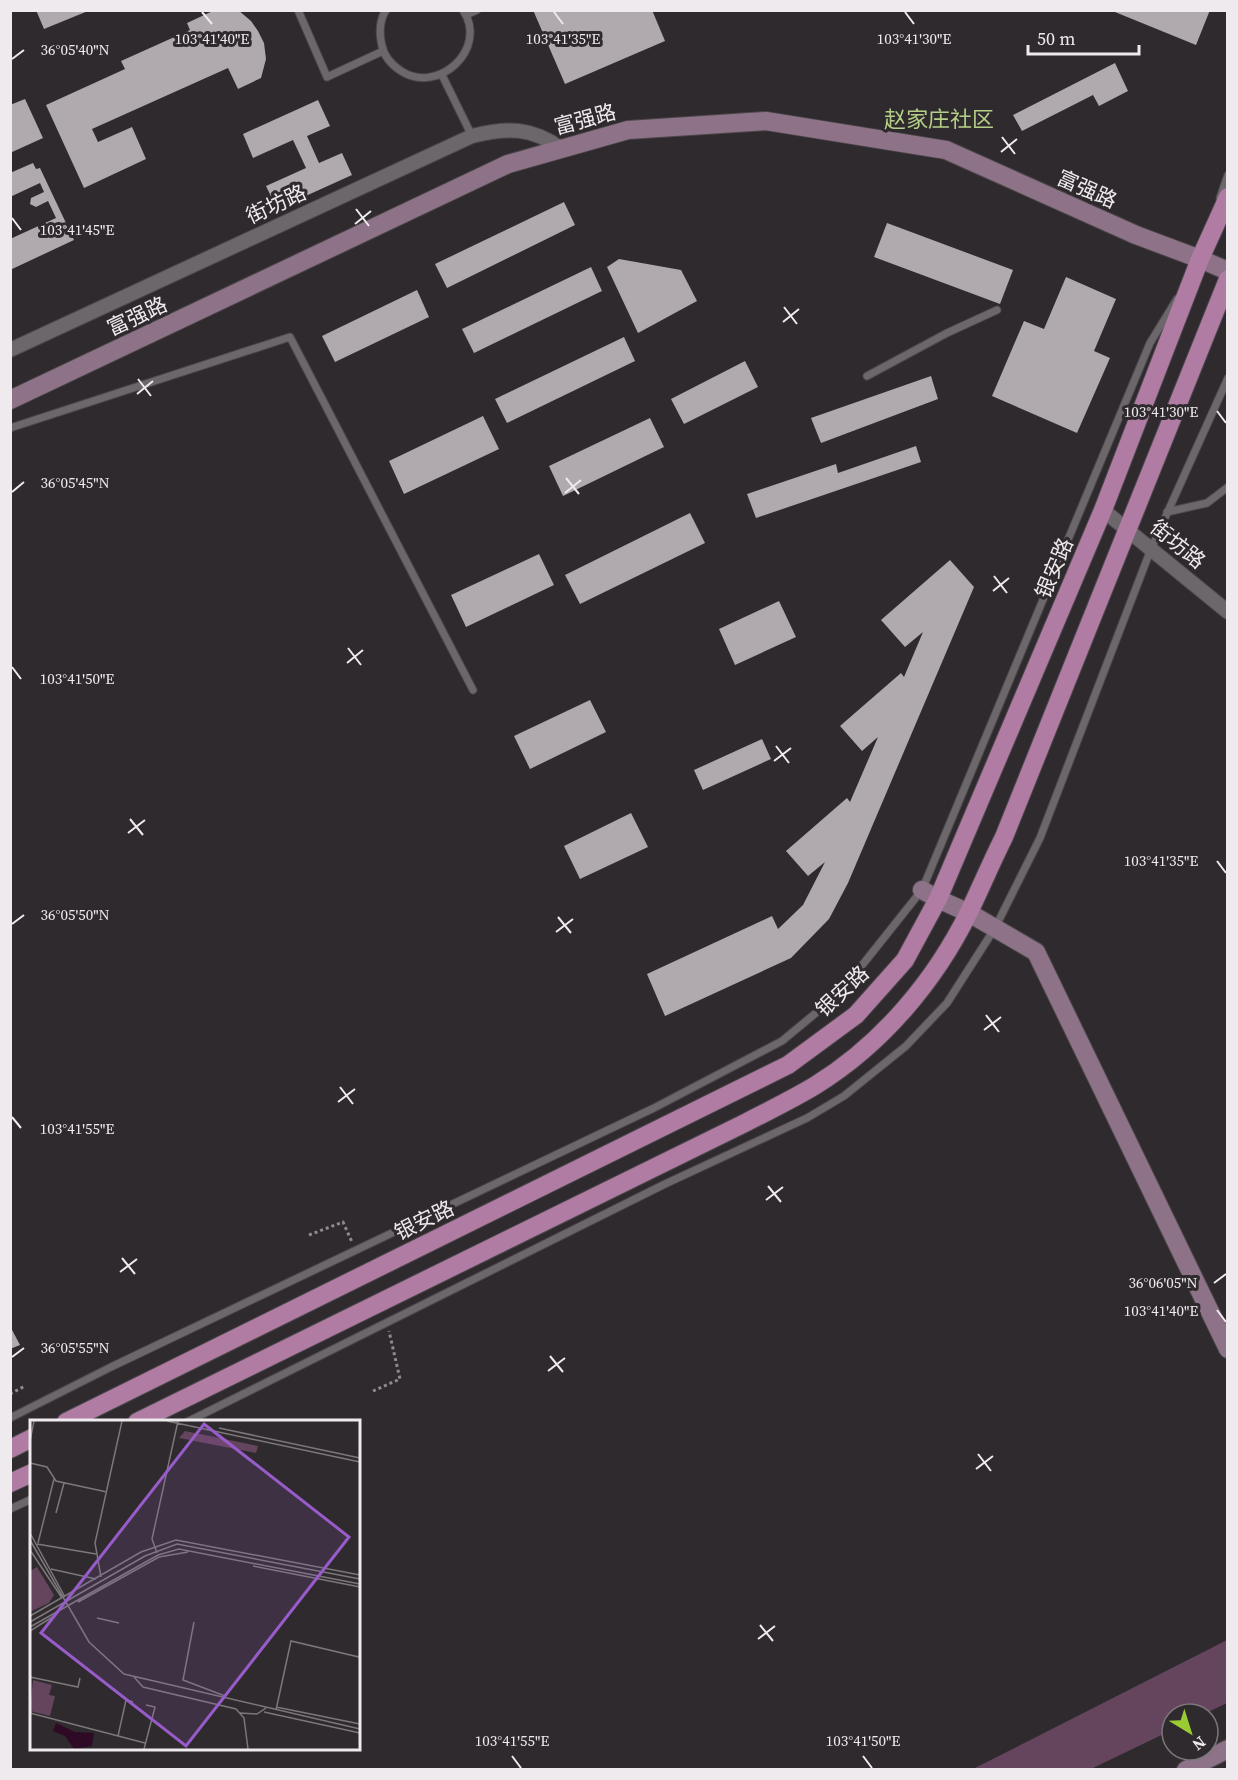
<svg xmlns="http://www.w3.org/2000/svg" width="1238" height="1780" font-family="'Source Serif 4','Noto Sans SC',serif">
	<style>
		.green { fill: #65445d }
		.building { fill: #b0a9ae }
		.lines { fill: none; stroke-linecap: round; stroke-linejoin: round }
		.lane-casing { stroke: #4b474a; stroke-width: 9 }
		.street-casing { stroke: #4b474a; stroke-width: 16 }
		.secondary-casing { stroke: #4b474a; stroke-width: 20 }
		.primary-casing { stroke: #4b474a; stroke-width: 20 }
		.path { stroke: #8e8a8d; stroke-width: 3; stroke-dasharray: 3 3; stroke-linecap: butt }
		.lane { stroke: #6c676b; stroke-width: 7 }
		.street { stroke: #6c676b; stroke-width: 14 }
		.secondary { stroke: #8e7287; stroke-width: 18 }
		.primary { stroke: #b07ca3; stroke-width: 18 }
		.ticks { fill: none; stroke: #eeeaed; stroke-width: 2 }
		.labels { text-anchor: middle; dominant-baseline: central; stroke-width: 6; stroke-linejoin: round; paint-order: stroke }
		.street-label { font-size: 21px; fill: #eeeaed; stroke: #2f2a2d }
		.neighbourhood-label { font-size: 22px; fill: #b4d088; stroke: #2f2a2d }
		.inset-road { fill: none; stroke: #7b777a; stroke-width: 1.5 }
		.view { fill: #985cca; fill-opacity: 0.15; stroke: #985cca; stroke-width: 3 }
		.inset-edge { fill: none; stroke: #eeeaed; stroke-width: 3 }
		.ticks-label { font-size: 15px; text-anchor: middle; fill: #eeeaed; stroke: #2f2a2d; stroke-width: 6; stroke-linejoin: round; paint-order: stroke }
	</style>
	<rect width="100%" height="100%" fill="#2f2a2d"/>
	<polygon class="green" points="1227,1640 1227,1703 1204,1714 1172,1714 1172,1730 1091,1769 973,1769"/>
	<g class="building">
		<polygon points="36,10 88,10 88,11 44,29"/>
		<polygon points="215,10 238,10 251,21 258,31 264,43 266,59 261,78 238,89 228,68 92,129 98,142 132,127 146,159 84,188 46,105 125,69 121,61 190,30 187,23"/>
		<polygon points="533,10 652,10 665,41 565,84"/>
		<polygon points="1110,10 1210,10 1196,45"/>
		<polygon points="1115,63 1128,91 1099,106 1093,95 1022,131 1013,115"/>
		<polygon points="25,99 43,138 10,153 10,105"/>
		<polygon points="318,100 330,126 307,136 319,163 342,153 352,175 277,209 266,186 306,168 293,140 253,158 243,134"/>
		<polygon points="33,163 36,169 40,168 74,240 10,270 10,239 56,218 48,201 36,207 30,204 31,198 44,192 40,183 10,197 10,173"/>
		<polygon points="564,202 575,225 447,288 435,264"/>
		<polygon points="887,223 1013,270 1000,304 874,257"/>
		<polygon points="619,259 681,270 697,301 638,333 607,267"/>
		<polygon points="591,267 602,291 474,353 462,329"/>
		<polygon points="1066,277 1116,299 1094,351 1110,358 1077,433 992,396 1024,321 1044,329"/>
		<polygon points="417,290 429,317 335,362 322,336"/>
		<polygon points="624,337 635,361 507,423 495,399"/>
		<polygon points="745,361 758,387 684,424 671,399"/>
		<polygon points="931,376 938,399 821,443 811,418"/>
		<polygon points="483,416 499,449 404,494 389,461"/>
		<polygon points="650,418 664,447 563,496 549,466"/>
		<polygon points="916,446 921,462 756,518 747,494 836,464 838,473"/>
		<polygon points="690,513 705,543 580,604 565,575"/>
		<polygon points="539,554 554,585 466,627 451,595"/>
		<polygon points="950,560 974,587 848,883 829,919 791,958 665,1016 647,974 772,916 778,929 803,905 825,862 808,876 786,851 847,798 850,802 878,737 862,751 840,726 901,673 904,677 923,632 905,647 881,620"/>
		<polygon points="779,601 796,637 735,665 719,629"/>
		<polygon points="590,700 606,732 530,769 514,736"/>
		<polygon points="762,739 771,759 703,790 694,770"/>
		<polygon points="631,813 648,847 580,879 564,846"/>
		<polygon points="10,1326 20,1345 10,1349"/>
	</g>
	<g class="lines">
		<defs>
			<g id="lane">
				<polyline points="298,10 327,77 383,51"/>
				<path d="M386,10C379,21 379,33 382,46C384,56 392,65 401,71C438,95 489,49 463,10"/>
				<polyline points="466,15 477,10"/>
				<polyline points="442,75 472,136"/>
				<polyline points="1220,198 1228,175"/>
				<polyline points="867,376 947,333 997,310"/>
				<polyline points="10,428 290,337 473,690"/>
				<polyline points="1167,512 1207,503 1228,487"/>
				<polyline points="10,1418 111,1367 654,1108 782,1041 840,993 922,890 1150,343 1177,299"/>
				<polyline points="187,1422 665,1184 807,1118 844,1096 906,1046 947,1003 995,928 1040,838 1151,549 1228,378"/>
				<polyline points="10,1509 32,1499"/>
			</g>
			<g id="street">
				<path d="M10,350L472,136C507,127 532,127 562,149"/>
				<polyline points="1103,510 1228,612"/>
			</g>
			<g id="secondary">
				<polyline points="10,400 508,164 628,130 766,121 946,150 1136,235 1200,259 1228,271"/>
				<polyline points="922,890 938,899 969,913 1036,952 1228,1349"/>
				<polyline points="1186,1770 1228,1749"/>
			</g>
			<g id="primary">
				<polyline points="66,1422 788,1065 856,1015 905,960 938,899 1103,510 1200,259 1228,197"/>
				<path d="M137,1422L747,1122C770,1110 793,1099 816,1085C882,1044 935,981 969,912C981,887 992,861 1004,837L1228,279"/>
				<polyline points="10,1449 32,1438"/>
				<polyline points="10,1483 32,1473"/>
			</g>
		</defs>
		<use href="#lane" class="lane-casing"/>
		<use href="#street" class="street-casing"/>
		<use href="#secondary" class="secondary-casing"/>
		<use href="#primary" class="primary-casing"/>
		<g class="path">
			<polyline points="309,1235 343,1222 352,1242"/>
			<polyline points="373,1391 400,1379 389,1331"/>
			<polyline points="10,1394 25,1386"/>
		</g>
		<use href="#lane" class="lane"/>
		<use href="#street" class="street"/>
		<use href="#secondary" class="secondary"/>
		<use href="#primary" class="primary"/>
	</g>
	<path class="ticks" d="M202,12L212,24M554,12L563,24M905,12L914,24M12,59L24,50M1002,137L1015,154M1001,152L1017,139M356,209L369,226M12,218L21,230M355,224L371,211M784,307L797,324M783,322L799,309M138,379L151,396M137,394L153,381M1217,411L1226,423M566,478L579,494M12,492L24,482M565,493L581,480M994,576L1007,593M993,591L1009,578M348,648L361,665M347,663L363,650M12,667L21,679M776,746L789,763M774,761L791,748M130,819L143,835M128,833L145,820M1217,861L1226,873M558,917L571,933M12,924L24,915M556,932L573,919M986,1015L999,1032M984,1030L1001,1017M340,1087L353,1104M338,1102L355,1089M12,1117L21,1128M768,1186L781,1202M766,1200L783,1187M122,1258L135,1274M120,1272L137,1259M1214,1283L1226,1274M1217,1310L1226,1322M550,1356L563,1372M12,1357L24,1348M548,1371L565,1358M978,1454L991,1471M976,1469L993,1456M760,1625L773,1641M758,1639L775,1626M512,1756L521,1768M863,1756L872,1768"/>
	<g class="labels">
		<g class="street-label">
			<text transform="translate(585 119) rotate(-15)">富强路</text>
			<text transform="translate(1087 189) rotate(24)">富强路</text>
			<text transform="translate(276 204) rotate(-25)">街坊路</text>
			<text transform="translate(137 316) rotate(-25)">富强路</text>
			<text transform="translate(1178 544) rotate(39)">街坊路</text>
			<text transform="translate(1054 568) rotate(-67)">银安路</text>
			<text transform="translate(842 991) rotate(-43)">银安路</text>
			<text transform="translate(424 1220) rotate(-26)">银安路</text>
		</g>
		<g class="neighbourhood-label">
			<text x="939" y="119">赵家庄社区</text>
		</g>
	</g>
	<g transform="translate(30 1420)">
		<rect width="330" height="330" fill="#2f2a2d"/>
		<path d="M155,11L228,26L226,33L149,18ZM7,147L24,175L19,183L0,192V151ZM3,260L22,265L19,275L25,276L20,296L0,291Z" fill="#65445d"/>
		<path d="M26,303L45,312L64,313L62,326L44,329L35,316L23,311Z" fill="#2e0a27"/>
		<path class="inset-road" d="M137,1L330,42M189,8L330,38M0,21L4,1M0,43L17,47L26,61L77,72M26,93L34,63M0,113L35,177M0,120L59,222L94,254L330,309M8,123L24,59M7,124L66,134M0,130L32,178M127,133L122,119L148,1M223,146L330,167M21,149L66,159M71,157L65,123L92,1M48,182L129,137L158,132M0,196L111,132L146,120L330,155M67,198L89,203M0,202L115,136L147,124L330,159M164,202L153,260L195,276M0,207L128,135L149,129L330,164M0,211L24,196M0,257L48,267L50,258M104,257L113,267L206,289L214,298L218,329M246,287L330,304M246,290L261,221L329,237L330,232M234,292L330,313M0,293L115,323M210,293L227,294L236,288M88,316L96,280L103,282M114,329L125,287L116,285"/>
		<path class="view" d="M174,4L319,117L156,326L11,213Z"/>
		<rect width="330" height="330" class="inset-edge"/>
	</g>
	<g class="ticks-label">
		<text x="212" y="44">103°41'40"E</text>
		<text x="563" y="44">103°41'35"E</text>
		<text x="914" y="44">103°41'30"E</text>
		<text x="75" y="55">36°05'40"N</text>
		<text x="77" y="235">103°41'45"E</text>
		<text x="1161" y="417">103°41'30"E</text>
		<text x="75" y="488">36°05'45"N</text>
		<text x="77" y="684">103°41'50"E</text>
		<text x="1161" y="866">103°41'35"E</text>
		<text x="75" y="920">36°05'50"N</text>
		<text x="77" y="1134">103°41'55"E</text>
		<text x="1163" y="1288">36°06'05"N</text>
		<text x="1161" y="1316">103°41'40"E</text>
		<text x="75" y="1353">36°05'55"N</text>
		<text x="512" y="1746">103°41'55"E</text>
		<text x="863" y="1746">103°41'50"E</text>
	</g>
	<rect width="1238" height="1780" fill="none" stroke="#eeeaed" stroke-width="24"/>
	<g transform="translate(1190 1732) rotate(142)"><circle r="28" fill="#2f2a2d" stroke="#7b777a" stroke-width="1.5"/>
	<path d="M0-4.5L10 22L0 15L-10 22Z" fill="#9bcb33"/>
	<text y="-9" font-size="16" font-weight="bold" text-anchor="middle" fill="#eeeaed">N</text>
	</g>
	<path d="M1028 45v9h111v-9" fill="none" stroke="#eeeaed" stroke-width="3"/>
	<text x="1037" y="45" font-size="18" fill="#eeeaed" stroke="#2f2a2d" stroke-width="4.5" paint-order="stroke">50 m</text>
</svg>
